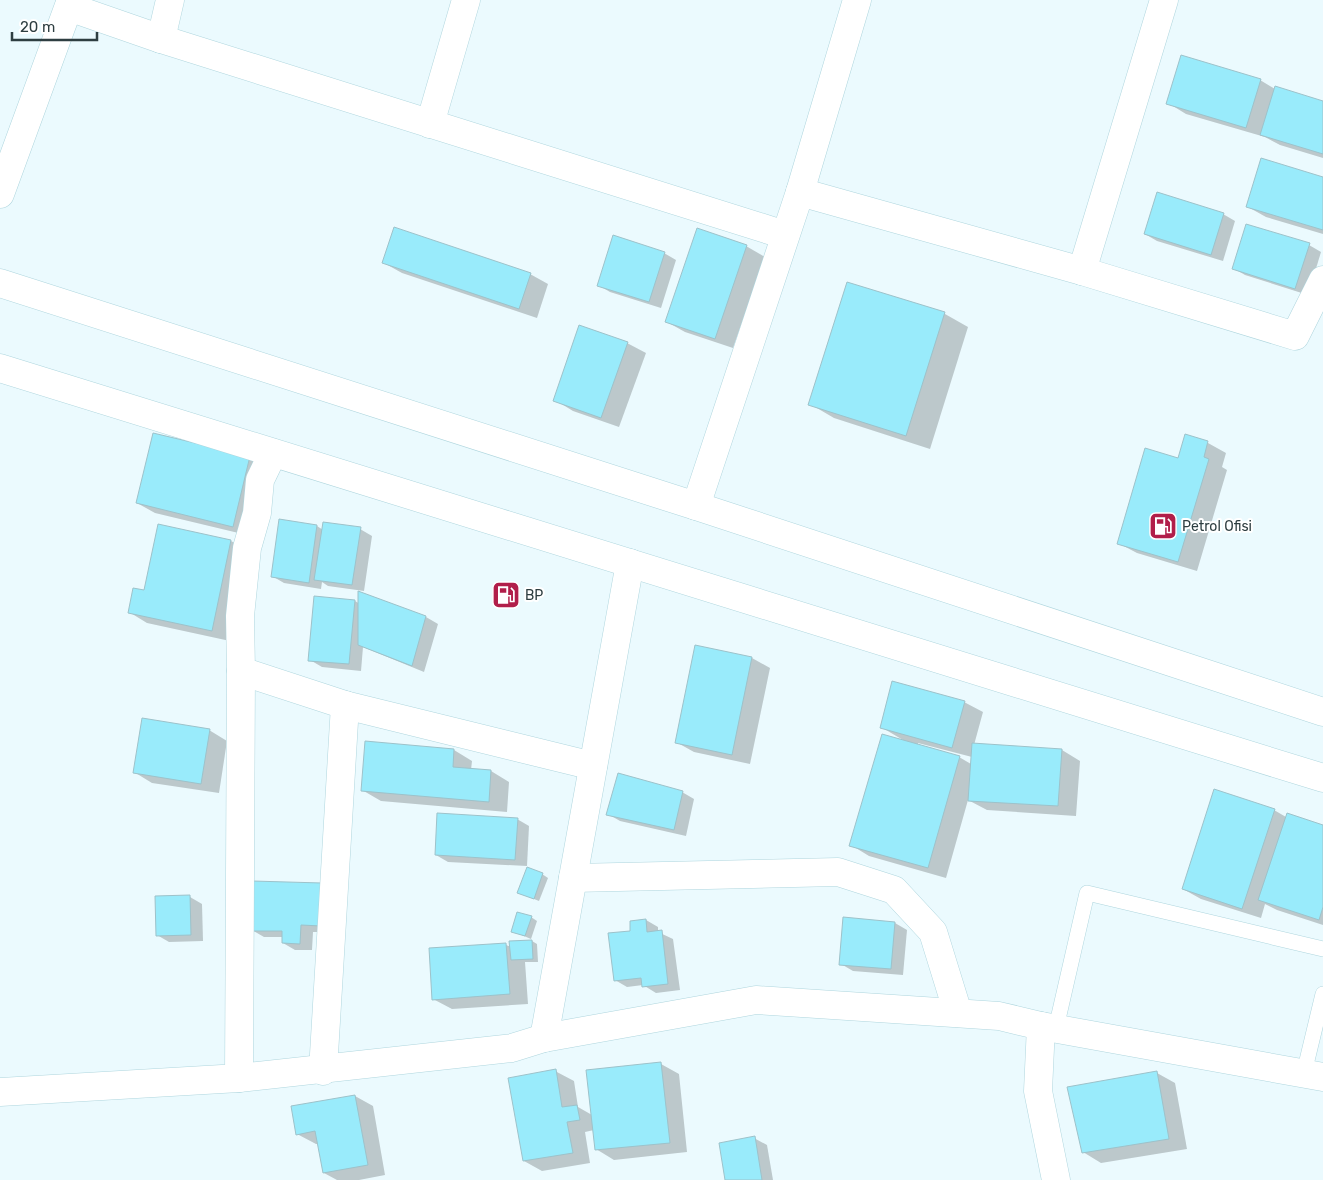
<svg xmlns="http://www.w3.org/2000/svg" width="1323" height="1180" font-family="Rubik,sans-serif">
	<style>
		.shadow { fill: #0003; fill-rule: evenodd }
		.building { fill: #99ebfb; stroke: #9dc2ca }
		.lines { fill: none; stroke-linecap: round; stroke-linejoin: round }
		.service-casing { stroke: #afd6de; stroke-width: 16 }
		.minor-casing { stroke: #afd6de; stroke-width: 29 }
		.primary-casing { stroke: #afd6de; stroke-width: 29 }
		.service { stroke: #fff; stroke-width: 15 }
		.minor { stroke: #fff; stroke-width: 28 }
		.primary { stroke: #fff; stroke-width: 28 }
		.labels { text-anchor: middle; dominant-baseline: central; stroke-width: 4; stroke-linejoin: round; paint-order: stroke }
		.poi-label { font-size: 14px; fill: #2e3e41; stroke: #fff; text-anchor: start }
	</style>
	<rect width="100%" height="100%" fill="#ebfafe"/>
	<g class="shadow">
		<polygon points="1260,80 1275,89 1323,102 1323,158 1280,145 1265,137 1186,114 1168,103"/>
		<polygon points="1323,178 1323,234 1266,217 1248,207"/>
		<polygon points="1223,214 1235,221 1223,261 1157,241 1145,234"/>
		<polygon points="1309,245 1321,252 1308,295 1245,275 1233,268"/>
		<polygon points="746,246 765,257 733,348 685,332 667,322"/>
		<polygon points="664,253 676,260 661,308 610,292 598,285"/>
		<polygon points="384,263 530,274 548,284 537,318 402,273"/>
		<polygon points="848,283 945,314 968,327 930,449 834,418 810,404"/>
		<polygon points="627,343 646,353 619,427 573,411 555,400"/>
		<polygon points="1186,436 1208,443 1226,453 1222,467 1227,470 1197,571 1137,553 1118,543 1179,459"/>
		<polygon points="250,458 268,468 251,536 155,513 137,503"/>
		<polygon points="159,526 231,541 249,551 230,641 147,623 129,612 145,592"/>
		<polygon points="317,526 323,530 360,529 372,536 364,591 328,586 322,582 321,589 284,583 272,576"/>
		<polygon points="360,593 426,617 438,624 424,672 363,647 361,671 322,667 310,660 355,601 360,604"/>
		<polygon points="696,646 752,658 770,668 750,764 694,752 676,742"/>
		<path d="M964,702L983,712L974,745L1062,750L1080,761L1076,816L987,810L968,800L946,878L869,856L851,845L903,740L881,727ZM918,743L972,757L971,764L959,757L918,745Z"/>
		<polygon points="209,730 227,741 219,793 152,783 134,772"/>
		<polygon points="366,743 454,750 472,761 471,770 491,771 509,782 507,812 381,801 362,790"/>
		<polygon points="682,792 694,799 686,836 620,821 608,814"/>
		<polygon points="1274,810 1286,817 1323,826 1323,925 1277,910 1265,904 1261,918 1201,899 1183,889"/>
		<polygon points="517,819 529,826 527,866 448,862 436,855"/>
		<polygon points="542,874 548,878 539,901 519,893"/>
		<polygon points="254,882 333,932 313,932 312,950 295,950 283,943 283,937 264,937 252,930"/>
		<polygon points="156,897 190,897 202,904 203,941 169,942 157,935"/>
		<polygon points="531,917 537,921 531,939 512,931"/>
		<polygon points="845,919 895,923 907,930 903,975 853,971 841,964"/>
		<polygon points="646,920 658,927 658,932 673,939 680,990 656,993 643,985 627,987 615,980 632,932"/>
		<polygon points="532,941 537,944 538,962 525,962 528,1004 452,1009 433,999 506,945 511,947"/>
		<polygon points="661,1064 679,1074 687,1152 614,1160 596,1149 594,1130 585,1132 590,1163 542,1171 524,1161 555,1071 574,1081 578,1107 592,1115"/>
		<polygon points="1157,1073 1175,1083 1187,1149 1101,1163 1083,1152"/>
		<polygon points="355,1096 373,1106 385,1175 359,1180 337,1180 324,1173 319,1144 316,1144 297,1134"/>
		<polygon points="754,1138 767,1145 773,1180 727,1180"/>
	</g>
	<g class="building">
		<polygon points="1181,55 1261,79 1246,128 1166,104"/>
		<polygon points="1275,86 1323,101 1323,154 1260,135"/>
		<polygon points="1261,158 1323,177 1323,230 1246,207"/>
		<polygon points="1157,192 1224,213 1211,255 1144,234"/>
		<polygon points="1246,224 1310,243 1295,289 1232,269"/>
		<polygon points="394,227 531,273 519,309 382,263"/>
		<polygon points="697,228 747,245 715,339 665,322"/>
		<polygon points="613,235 665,252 649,302 597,286"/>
		<polygon points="847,282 945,312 906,436 808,405"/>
		<polygon points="579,325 628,342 601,418 553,401"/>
		<polygon points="153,433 250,456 233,527 136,503"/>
		<polygon points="1185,434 1208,441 1204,457 1209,459 1178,562 1117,544 1145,448 1178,458"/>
		<polygon points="279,519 317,525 309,583 271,577"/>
		<polygon points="323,522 361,527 352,585 314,580"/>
		<polygon points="158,524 231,540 212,631 128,613 133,588 144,590"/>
		<polygon points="358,591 426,616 412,666 358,645"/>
		<polygon points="314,596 355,600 349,664 308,661"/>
		<polygon points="695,645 752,657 732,755 675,743"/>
		<polygon points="892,681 965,701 952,748 880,728"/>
		<polygon points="142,718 210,729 201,784 133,773"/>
		<polygon points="882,734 960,756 928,868 849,846"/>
		<polygon points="365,741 454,749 453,767 491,770 489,802 361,791"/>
		<polygon points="972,743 1062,749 1058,806 968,801"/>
		<polygon points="618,773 683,791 674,830 606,815"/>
		<polygon points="1214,789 1275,809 1242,909 1182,889"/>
		<polygon points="437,813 518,818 515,860 435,855"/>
		<polygon points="1287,813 1323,825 1323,907 1319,920 1258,900"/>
		<polygon points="527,867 543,873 534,899 517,893"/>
		<polygon points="252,881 322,883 321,926 301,925 300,944 282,943 282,931 251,931"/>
		<polygon points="190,895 191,935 156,936 155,896"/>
		<polygon points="517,912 532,916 525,936 511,932"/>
		<polygon points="843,917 895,922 891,969 839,965"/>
		<polygon points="646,919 647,932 662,930 668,984 642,987 641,978 614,981 608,933 630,931 630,921"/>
		<polygon points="532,940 533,959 511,960 509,941"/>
		<polygon points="506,943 510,994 432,1000 429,948"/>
		<polygon points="661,1062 670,1143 595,1150 586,1070"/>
		<polygon points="556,1069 562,1107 577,1105 580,1120 567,1122 573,1153 523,1161 508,1078"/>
		<polygon points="1157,1071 1169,1139 1082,1153 1067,1087"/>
		<polygon points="355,1095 368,1165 323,1173 315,1131 296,1135 291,1106"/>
		<polygon points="755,1136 762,1180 725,1180 719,1143"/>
	</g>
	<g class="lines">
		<defs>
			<g id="service">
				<polyline points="1056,1028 1087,893 1323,949"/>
				<polyline points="1304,1073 1323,994"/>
			</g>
			<g id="minor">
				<polyline points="69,7 161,39 785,235"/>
				<polyline points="161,39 170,0"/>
				<polyline points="430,124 466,0"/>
				<polyline points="800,192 1082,271 1295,336 1323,280"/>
				<polyline points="0,194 71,0"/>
				<polyline points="1082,271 1164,0"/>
				<polyline points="273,453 260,480 257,513 247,548 240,616 241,671 345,705 593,766"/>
				<polyline points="696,506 800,192 857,0"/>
				<polyline points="573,878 838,872 894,890 933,932 958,1013"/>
				<polyline points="1041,1026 1038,1091 1056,1180"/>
				<polyline points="544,1038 630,563"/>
				<polyline points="323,1071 345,705"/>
				<polyline points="239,1078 241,671"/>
				<polyline points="0,1092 239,1078 512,1048 544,1038 756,1000 999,1016 1041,1026 1323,1077"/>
			</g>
			<g id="primary">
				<polyline points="0,283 696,506 1323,712"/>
				<polyline points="0,368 1323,778"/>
			</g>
		</defs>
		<use href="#service" class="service-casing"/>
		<use href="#minor" class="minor-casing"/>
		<use href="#primary" class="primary-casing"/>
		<use href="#service" class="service"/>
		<use href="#minor" class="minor"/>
		<use href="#primary" class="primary"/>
	</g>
	<defs>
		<symbol id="fuel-square" viewBox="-11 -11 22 22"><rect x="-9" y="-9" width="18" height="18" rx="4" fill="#b11e4a" stroke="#fff"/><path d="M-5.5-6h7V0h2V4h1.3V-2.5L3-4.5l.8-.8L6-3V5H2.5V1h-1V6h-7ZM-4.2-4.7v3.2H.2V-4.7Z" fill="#fff"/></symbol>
	</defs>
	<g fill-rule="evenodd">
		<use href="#fuel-square" x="1147" y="510" width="32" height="32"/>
		<use href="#fuel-square" x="490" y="579" width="32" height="32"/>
	</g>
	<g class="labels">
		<g class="poi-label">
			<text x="1182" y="526">Petrol Ofisi</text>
			<text x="525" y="595">BP</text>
		</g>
	</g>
	<path d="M12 32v8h85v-8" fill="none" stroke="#2e3e41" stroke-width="2.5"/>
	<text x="20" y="32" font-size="15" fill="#2e3e41" stroke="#ffffff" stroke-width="4" paint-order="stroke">20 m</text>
</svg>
